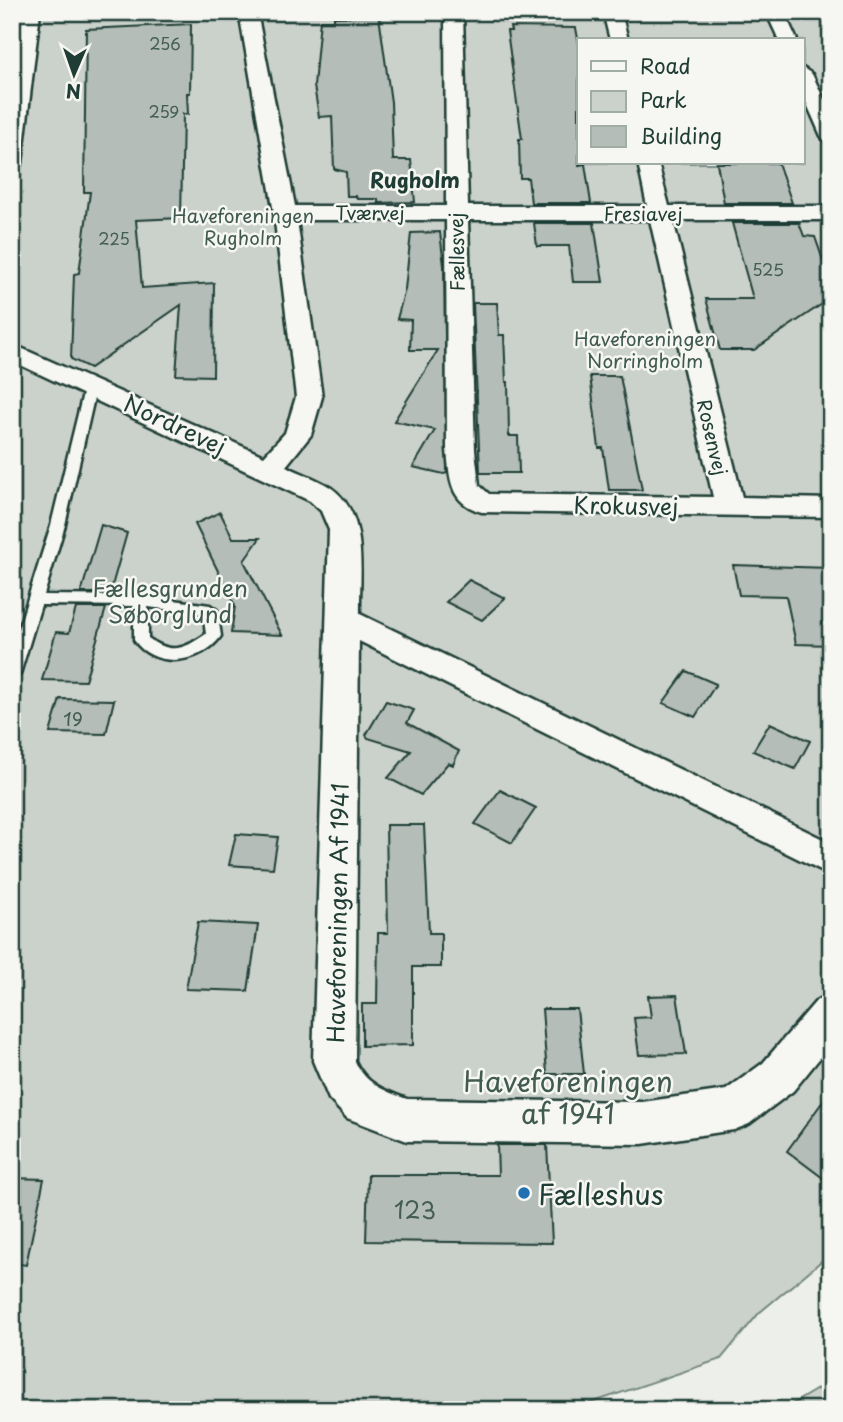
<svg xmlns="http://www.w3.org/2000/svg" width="843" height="1422" font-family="'Playpen Sans',sans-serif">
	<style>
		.green { fill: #cbd2cc; stroke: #758880; stroke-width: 2; fill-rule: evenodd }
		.building { fill: #b4bdb8; stroke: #1f3d34; stroke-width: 2 }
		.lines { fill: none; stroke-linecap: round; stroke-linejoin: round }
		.lane-casing { stroke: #1f3d34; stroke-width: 5 }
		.street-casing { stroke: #1f3d34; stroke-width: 5 }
		.lane { fill: #f6f6f2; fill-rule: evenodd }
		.street { fill: #f6f6f2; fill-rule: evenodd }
		.poi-dot { fill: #1f6fb2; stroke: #f6f6f2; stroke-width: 2.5 }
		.labels { text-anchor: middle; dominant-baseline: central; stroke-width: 5; stroke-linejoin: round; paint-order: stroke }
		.far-number-label { font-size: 16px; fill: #445d55 }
		.far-street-label { font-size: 19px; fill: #1f3d34; stroke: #f6f6f2 }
		.far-park-label { font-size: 19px; fill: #415b52; stroke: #f6f6f2 }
		.number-label { font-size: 19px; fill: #445d55 }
		.far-neighbourhood-label { font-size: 21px; font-weight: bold; fill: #1f3d34; stroke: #f6f6f2 }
		.street-label { font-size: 23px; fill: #1f3d34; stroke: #f6f6f2 }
		.park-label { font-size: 23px; fill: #415b52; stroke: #f6f6f2 }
		.near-number-label { font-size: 23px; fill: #445d55 }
		.near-park-label { font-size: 28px; fill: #415b52; stroke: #f6f6f2 }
		.near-poi-label { font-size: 28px; fill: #1f3d34; stroke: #f6f6f2; text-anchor: start }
	</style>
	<rect width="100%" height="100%" fill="#edefea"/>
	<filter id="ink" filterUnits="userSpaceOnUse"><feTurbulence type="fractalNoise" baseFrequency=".0143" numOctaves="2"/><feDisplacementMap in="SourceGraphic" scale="14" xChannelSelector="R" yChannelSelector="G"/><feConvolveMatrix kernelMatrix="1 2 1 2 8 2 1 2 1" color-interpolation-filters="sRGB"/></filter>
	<g filter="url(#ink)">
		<g class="green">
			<path d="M12,12H831V1253L759,1313L721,1359L570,1410H12ZM579,40H803V163H579Z"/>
			<polygon points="831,1381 831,1410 782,1410"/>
		</g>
		<g class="building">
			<polygon points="379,16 391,102 393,160 411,160 415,202 378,203 378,199 357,199 356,196 347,196 346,172 334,169 332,116 319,117 314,86 320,20 334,20 334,17"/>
			<polygon points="191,24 190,93 187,93 188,114 183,114 181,218 136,220 142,288 214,283 213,376 176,375 181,305 90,368 71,359 74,274 79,273 90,192 84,192 86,29"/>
			<polygon points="510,27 576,28 579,44 579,165 585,164 591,203 531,203 528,178 520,178 519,139 522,139 507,31 511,31"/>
			<polygon points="717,163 778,163 792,203 724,203"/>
			<polygon points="534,223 594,223 603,282 573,282 569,246 537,246"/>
			<polygon points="732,223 799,223 804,236 815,237 831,283 831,298 754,350 720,350 706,299 753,299"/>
			<polygon points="440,232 444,266 447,473 444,474 413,467 435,430 394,421 438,350 410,350 411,320 397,319 405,289 411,233"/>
			<polygon points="473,303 497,303 499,335 504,335 506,382 508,382 509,436 518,436 519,473 480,473"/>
			<polygon points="590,376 620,376 642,490 609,490 603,448 599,448"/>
			<polygon points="220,512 233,538 260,538 244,561 282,635 231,633 235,606 195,524"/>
			<polygon points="101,525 127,533 110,593 81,593"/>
			<polygon points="733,565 831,568 831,645 796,644 786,596 739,595"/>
			<polygon points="469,580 505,598 482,620 446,602"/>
			<polygon points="76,608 106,608 85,681 42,680 56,632 69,633"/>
			<polygon points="686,671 716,684 695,717 663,703"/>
			<polygon points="60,699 114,700 106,734 50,733"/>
			<polygon points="386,701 414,710 407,723 459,751 453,765 448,763 421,795 388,778 411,751 368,738 366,735"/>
			<polygon points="770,723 810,741 795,769 753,751"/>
			<polygon points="500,790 536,808 512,843 475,824"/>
			<polygon points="386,825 424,825 429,933 441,933 441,967 413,967 413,1045 362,1046 362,1004 377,1004 378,933 388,933"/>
			<polygon points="236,834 278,837 273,868 229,865"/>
			<polygon points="198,922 258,925 248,991 186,989"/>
			<polygon points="677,995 686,1054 639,1055 634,1018 651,1017 648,996"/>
			<polygon points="542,1009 577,1009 584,1074 547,1074"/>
			<polygon points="831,1090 831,1184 787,1151"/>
			<polygon points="497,1145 547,1145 552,1243 366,1241 368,1175 498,1175"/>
			<polygon points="12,1178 44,1179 26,1265 12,1263"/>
		</g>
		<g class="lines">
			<defs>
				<path id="lane" d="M91,381L97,385L65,525L44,595L145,596L210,605L217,610L221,636C202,664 154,670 134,640V606L41,605L20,674L12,680V649L51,525L85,385ZM148,607L203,614L206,634C184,649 172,655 148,638Z"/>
				<g id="street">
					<polygon points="22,12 40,12 22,163 19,167 12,169 12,86"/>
					<path d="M239,12H257L295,206H446L445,12H463L468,206H647L638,163H658L669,206H831V220H673L742,497L831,499V517L482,512C449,503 450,479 447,450L446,220H297L322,397L311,435L286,466C300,473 316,478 330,487C370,514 359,573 360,614L831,843V875L359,641L355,1061C365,1084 385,1091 407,1099L642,1102L726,1090L763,1063L817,1000L831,995V1044L793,1091L749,1124L734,1130L642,1144L407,1141L347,1118L329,1099L313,1061L329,530L321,511L310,501L12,361V344L264,456L285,433L296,397L274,213ZM468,220H650L713,497L489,494L479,485L475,450Z"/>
					<polygon points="603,12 621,12 628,40 610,40"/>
					<polygon points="766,12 784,12 797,40 779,40"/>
					<polygon points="803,68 812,74 831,114 831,142 824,140 821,136 803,95"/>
				</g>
			</defs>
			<use href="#lane" class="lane-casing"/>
			<use href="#street" class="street-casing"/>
			<use href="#lane" class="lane"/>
			<use href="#street" class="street"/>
		</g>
	</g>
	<circle class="poi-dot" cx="524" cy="1193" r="7"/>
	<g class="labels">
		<g class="far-number-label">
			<text x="165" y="43">256</text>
			<text x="164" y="111">259</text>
			<text x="114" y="238">225</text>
			<text x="768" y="269">525</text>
		</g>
		<g class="far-street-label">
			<text x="370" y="212">Tværvej</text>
			<text x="643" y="213">Fresiavej</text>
			<text transform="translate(456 252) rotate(-91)">Fællesvej</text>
			<text transform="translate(713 437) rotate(77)">Rosenvej</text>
		</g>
		<g class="far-park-label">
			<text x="243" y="215">Haveforeningen<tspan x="243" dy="22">Rugholm</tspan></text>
			<text x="645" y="338">Haveforeningen<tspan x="645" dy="22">Norringholm</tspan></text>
		</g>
		<g class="number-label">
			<text x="73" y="718">19</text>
		</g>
		<g class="far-neighbourhood-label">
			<text x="415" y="179">Rugholm</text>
		</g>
		<g class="street-label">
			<text transform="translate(175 424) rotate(25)">Nordrevej</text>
			<text transform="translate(626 505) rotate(1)">Krokusvej</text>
			<text transform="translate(337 913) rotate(-89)">Haveforeningen Af 1941</text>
		</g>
		<g class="park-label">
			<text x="170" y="587">Fællesgrunden<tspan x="170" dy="26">Søborglund</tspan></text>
		</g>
		<g class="near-number-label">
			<text x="415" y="1209">123</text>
		</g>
		<g class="near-park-label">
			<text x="568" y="1080">Haveforeningen<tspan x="568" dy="32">af 1941</tspan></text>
		</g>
		<g class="near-poi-label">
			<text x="538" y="1193">Fælleshus</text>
		</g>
	</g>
	<rect width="843" height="1422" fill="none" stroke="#f6f6f2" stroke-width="42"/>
	<rect x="21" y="21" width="801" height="1380" fill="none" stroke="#1f3d34" stroke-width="2.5" filter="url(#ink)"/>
	<rect x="577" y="38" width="228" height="126" fill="#f6f6f2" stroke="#a0aca6" stroke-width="2"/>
	<rect x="591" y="61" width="35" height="10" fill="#f6f6f2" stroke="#a0aca6" stroke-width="2"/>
	<text x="640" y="74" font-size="21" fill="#1f3d34">Road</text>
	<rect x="591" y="91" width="35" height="21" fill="#cbd2cc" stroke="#a0aca6" stroke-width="2"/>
	<text x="640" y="108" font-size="21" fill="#1f3d34">Park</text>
	<rect x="591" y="126" width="35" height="21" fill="#b4bdb8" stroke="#a0aca6" stroke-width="2"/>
	<text x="640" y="144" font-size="21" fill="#1f3d34">Building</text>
	<g transform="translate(74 74) rotate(182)" stroke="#f6f6f2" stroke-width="5" paint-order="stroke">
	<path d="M0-5L12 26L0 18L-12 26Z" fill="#1f3d34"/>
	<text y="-10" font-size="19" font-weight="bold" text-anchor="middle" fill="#1f3d34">N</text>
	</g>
</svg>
